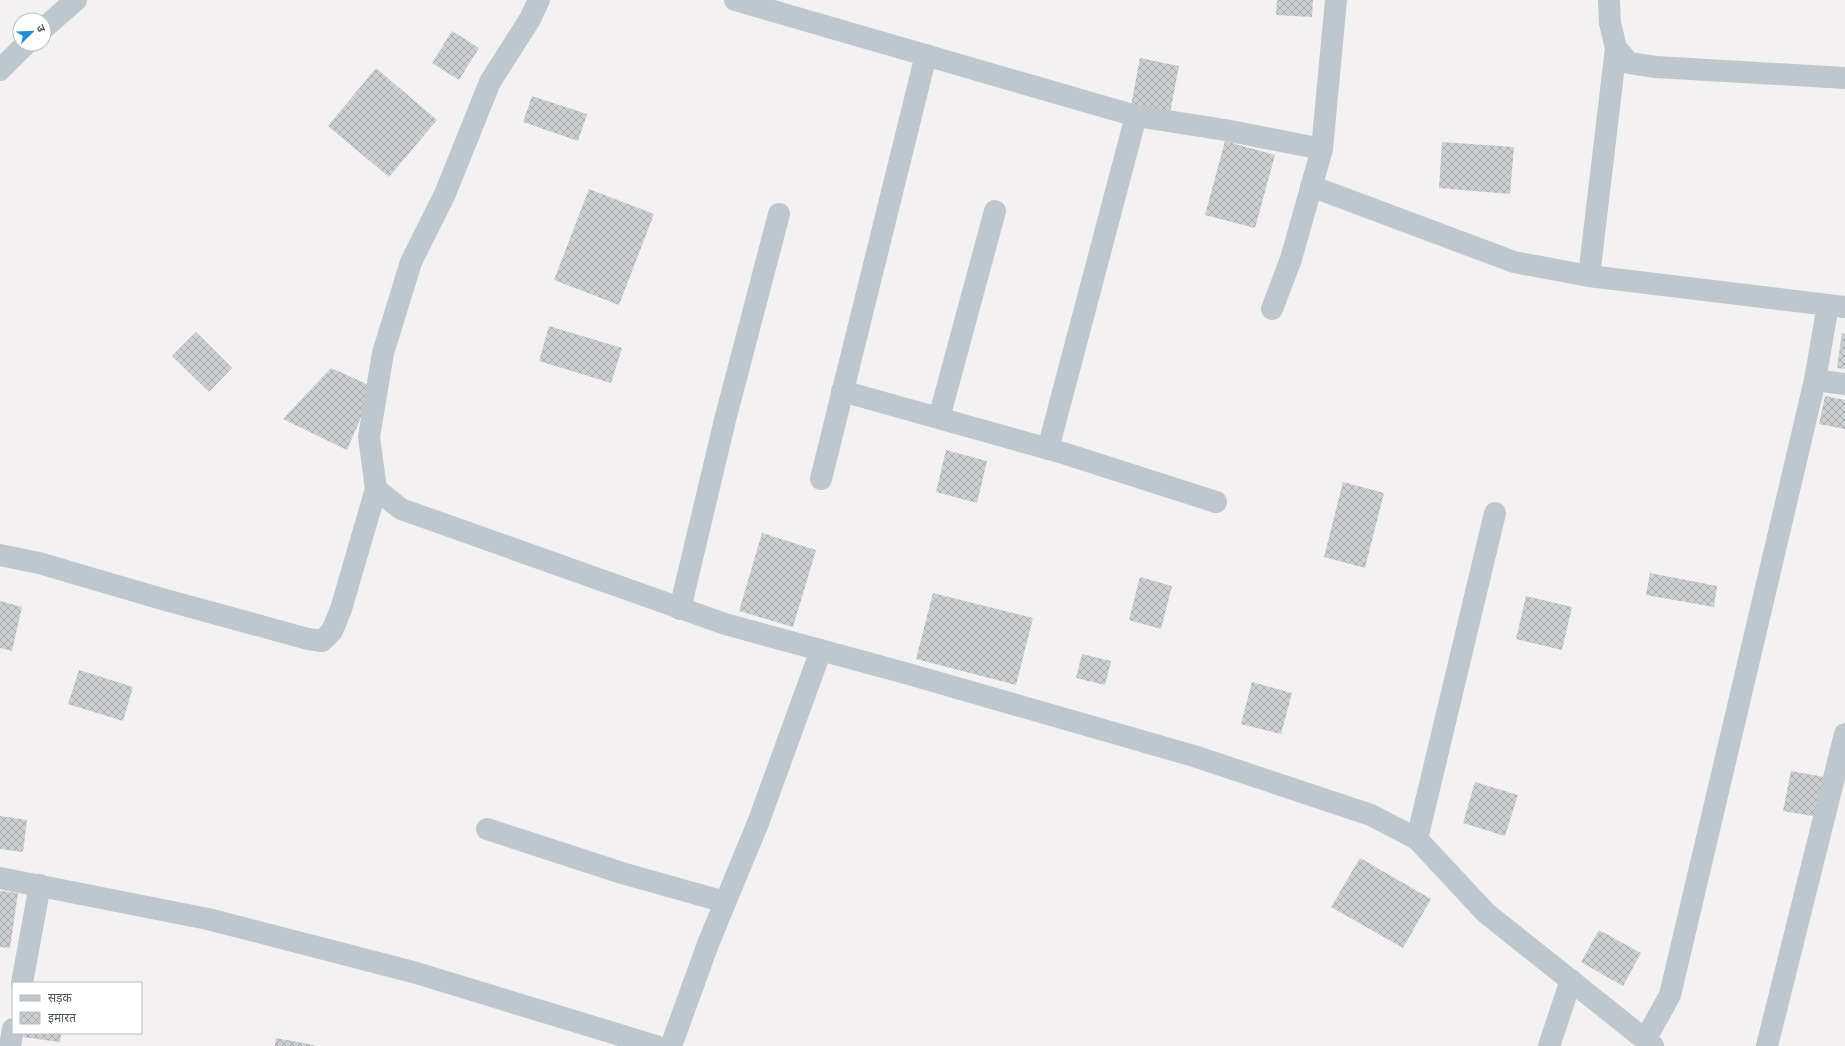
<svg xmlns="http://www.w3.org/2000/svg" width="1845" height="1046" font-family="'PT Sans','Noto Sans Devanagari',sans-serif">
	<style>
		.building { fill: url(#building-cross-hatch) }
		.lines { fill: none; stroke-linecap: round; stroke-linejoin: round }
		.street { stroke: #bec7cd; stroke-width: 22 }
	</style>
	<defs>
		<pattern id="building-cross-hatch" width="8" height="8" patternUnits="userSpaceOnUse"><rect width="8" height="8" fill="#cbcfd2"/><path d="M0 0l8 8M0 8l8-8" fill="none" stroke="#a7abae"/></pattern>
	</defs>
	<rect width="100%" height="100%" fill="#f3f1f2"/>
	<g class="building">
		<polygon points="1277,0 1313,0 1312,17 1276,15"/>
		<polygon points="452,31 479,48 459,80 432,63"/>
		<polygon points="1140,58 1179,66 1170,113 1131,105"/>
		<polygon points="376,68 437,120 389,177 328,126"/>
		<polygon points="532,96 587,114 578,141 523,122"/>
		<polygon points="1225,141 1275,155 1255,228 1205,215"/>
		<polygon points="1442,142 1514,147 1510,194 1439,188"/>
		<polygon points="589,189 654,214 619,305 554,280"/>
		<polygon points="549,326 622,348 611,383 539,361"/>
		<polygon points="196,332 232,368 209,392 172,356"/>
		<polygon points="1842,333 1845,334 1845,369 1837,368"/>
		<polygon points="331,368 374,387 347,450 283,419"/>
		<polygon points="1825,396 1845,400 1845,429 1819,424"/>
		<polygon points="946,450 987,461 977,503 936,492"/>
		<polygon points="1343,482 1384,493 1365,568 1324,557"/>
		<polygon points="762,533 816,550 793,627 739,611"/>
		<polygon points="1650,573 1717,586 1714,607 1646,595"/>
		<polygon points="1140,577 1172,586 1161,629 1129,620"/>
		<polygon points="933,593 1033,618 1016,685 916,659"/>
		<polygon points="1526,596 1572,607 1562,650 1516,639"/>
		<polygon points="0,601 22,607 12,651 0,648"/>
		<polygon points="1082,654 1111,661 1105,685 1076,678"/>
		<polygon points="79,670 133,687 123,721 68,704"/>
		<polygon points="1252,682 1292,693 1281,734 1241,724"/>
		<polygon points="1791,771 1836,779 1830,819 1783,811"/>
		<polygon points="1475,782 1518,795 1505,836 1463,823"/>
		<polygon points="0,816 27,820 23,852 0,849"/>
		<polygon points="1360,858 1431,899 1403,948 1331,907"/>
		<polygon points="0,891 18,893 10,948 0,947"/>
		<polygon points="1599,930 1641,953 1623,986 1581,962"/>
		<polygon points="24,1033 61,1033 60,1042 23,1037"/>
		<polygon points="276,1038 314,1045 314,1046 275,1046"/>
	</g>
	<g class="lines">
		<g class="street">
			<polyline points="539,0 530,19 490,82 445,194 411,262 383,353 369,437 376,489 401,509 725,624 905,673 1194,756 1371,815 1417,839 1486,913 1653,1046"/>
			<polyline points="735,0 1136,116 1225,130 1322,149"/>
			<polyline points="1609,0 1610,23 1616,48 1629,63 1656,67 1845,78"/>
			<polyline points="44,28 76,0"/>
			<polyline points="0,70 26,44"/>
			<polyline points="1311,186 1514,262 1589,276 1845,307"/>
			<polyline points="1589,276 1616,48"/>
			<polyline points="1272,309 1291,259 1322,149 1336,0"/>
			<polyline points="1815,380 1845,384"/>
			<polyline points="842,391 1063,453 1216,502"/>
			<polyline points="939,418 995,211"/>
			<polyline points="1048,449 1136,116"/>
			<polyline points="821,479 926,55"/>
			<polyline points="0,555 39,563 162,599 308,639 322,641 332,631 341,609 376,489"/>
			<polyline points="680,609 725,420 779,214"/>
			<polyline points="487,829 622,873 725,902"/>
			<polyline points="1417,839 1495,513"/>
			<polyline points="0,878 208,919 413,972 656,1046"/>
			<polyline points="22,983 40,885"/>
			<polyline points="1645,1040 1670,995 1815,380 1828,305"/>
			<polyline points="10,1046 13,1029"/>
			<polyline points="671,1046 708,944 758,823 821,650"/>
			<polyline points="1549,1046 1571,980"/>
			<polyline points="1767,1046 1845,734"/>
		</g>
	</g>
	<rect x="12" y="982" width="130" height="52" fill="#ffffff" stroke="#b7bcbe"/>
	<rect x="20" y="995" width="20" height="6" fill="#bec7cd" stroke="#b7bcbe"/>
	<text x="48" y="1002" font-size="12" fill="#4a575d">सड़क</text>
	<rect x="20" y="1012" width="20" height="12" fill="url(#building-cross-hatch)" stroke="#b7bcbe"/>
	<text x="48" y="1022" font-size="12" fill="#4a575d">इमारत</text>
	<g transform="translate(32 32) rotate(67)"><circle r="19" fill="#ffffff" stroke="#b7bcbe"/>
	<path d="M0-3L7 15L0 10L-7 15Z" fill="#268cd8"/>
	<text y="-6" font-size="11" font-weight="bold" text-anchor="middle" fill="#4a575d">उ</text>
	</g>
</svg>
